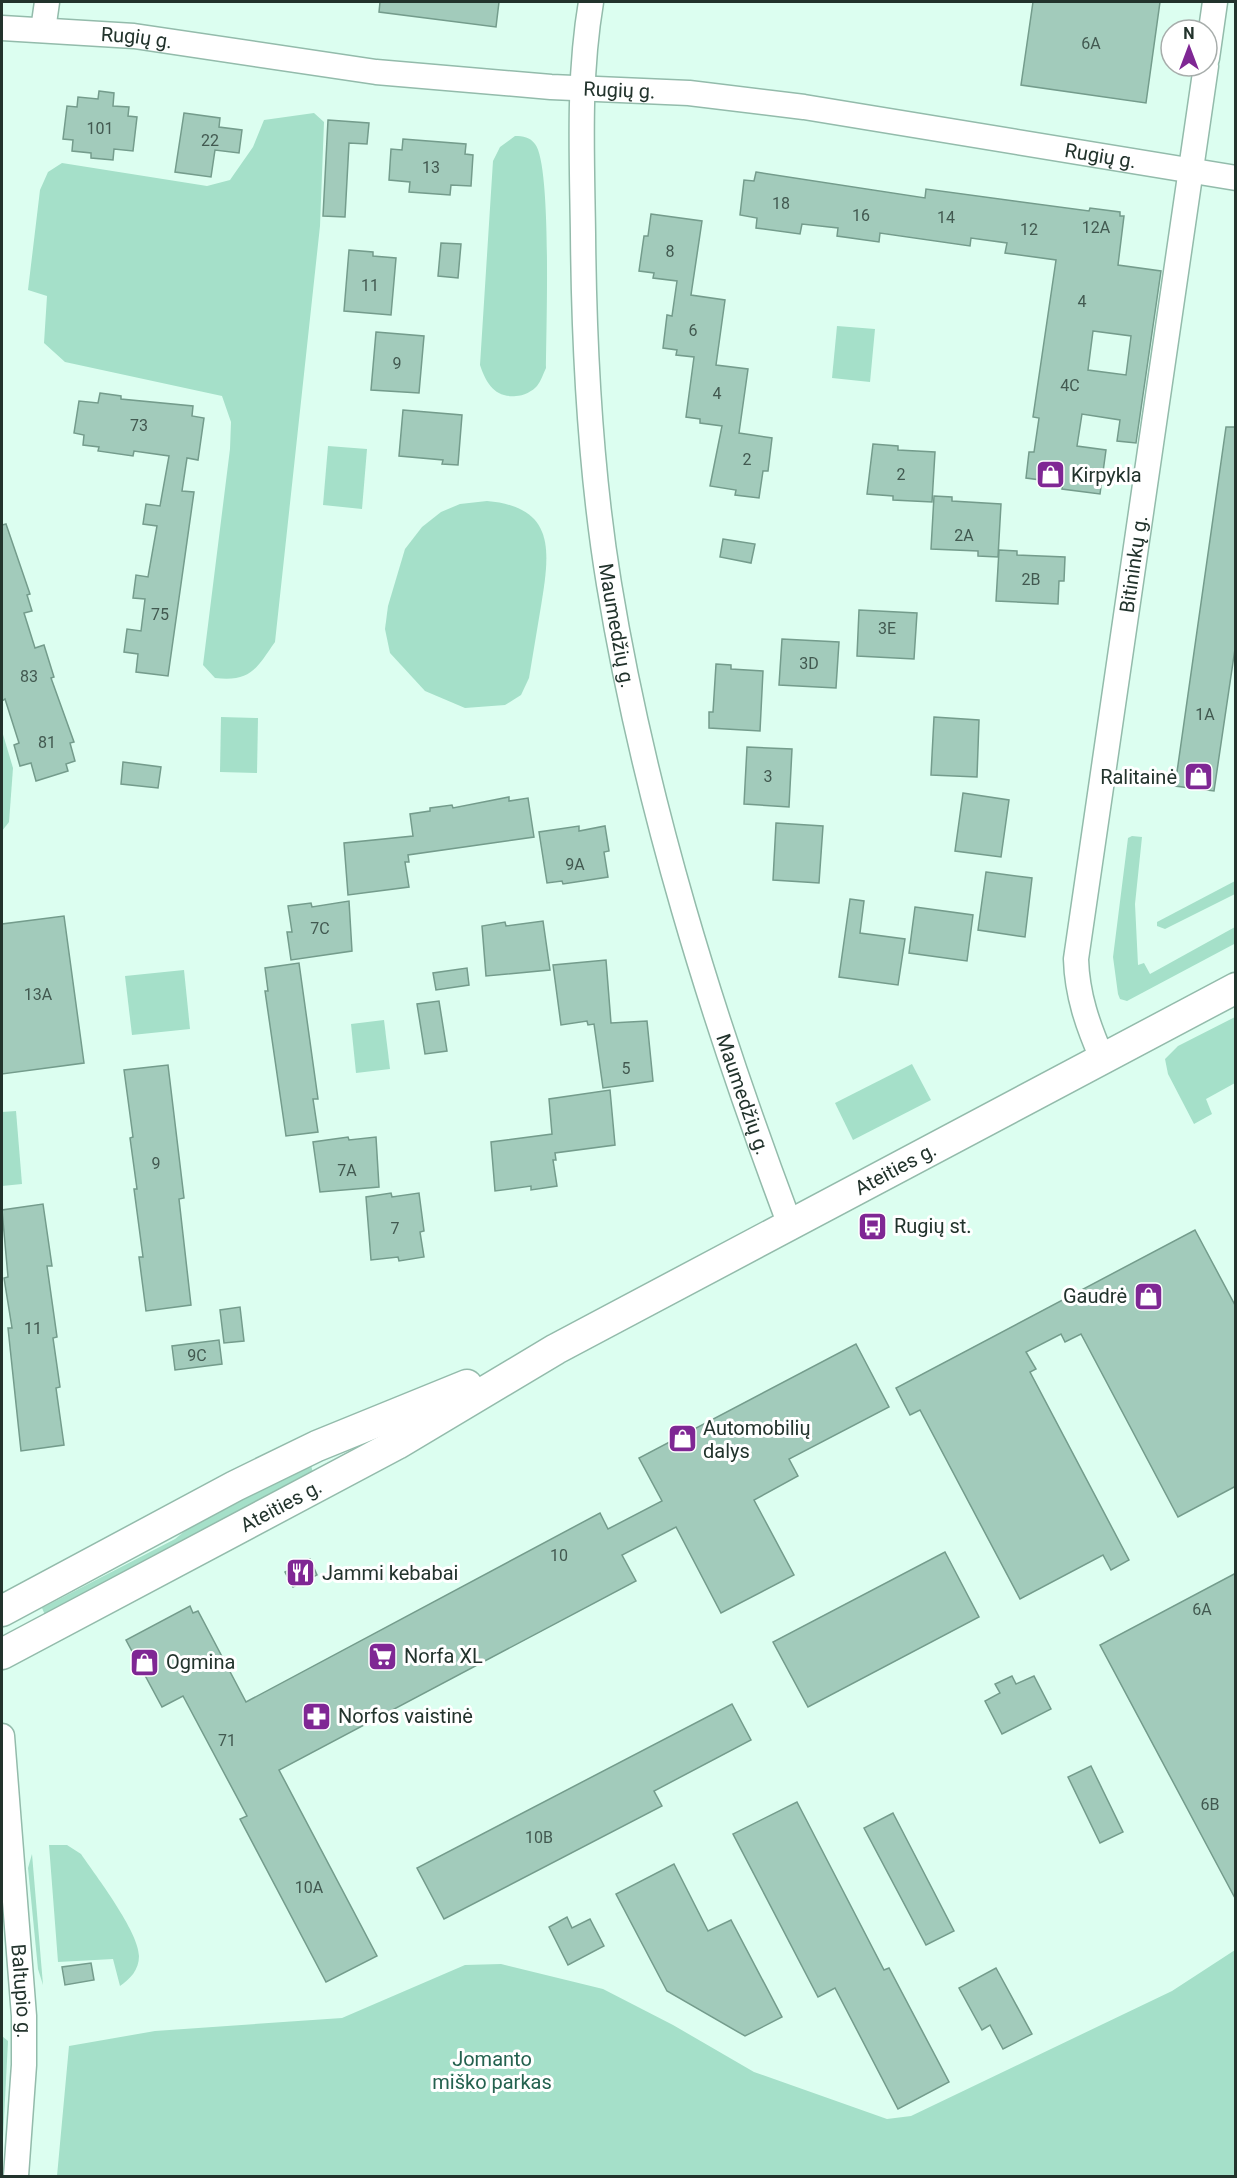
<svg xmlns="http://www.w3.org/2000/svg" width="1237" height="2178" font-family="Roboto,sans-serif">
	<style>
		.green { fill: #a5e0c9 }
		.building { fill: #a2cbbb; stroke: #749c8c; stroke-width: 1.5; fill-rule: evenodd }
		.lines { fill: none; stroke-linecap: round; stroke-linejoin: round }
		.minor-casing { stroke: #93bbab; stroke-width: 27 }
		.major-casing { stroke: #93bbab; stroke-width: 33 }
		.minor { stroke: #fff; stroke-width: 24 }
		.major { stroke: #fff; stroke-width: 30 }
		.labels { text-anchor: middle; dominant-baseline: central; stroke-width: 6; stroke-linejoin: round; paint-order: stroke }
		.number-label { font-size: 16px; fill: #425950 }
		.street-label { font-size: 20px; fill: #22332c; stroke: #fff }
		.poi-label { font-size: 20px; fill: #22332c; stroke: #fff; text-anchor: start }
		.park-label { font-size: 20px; fill: #24624f; stroke: #fff }
	</style>
	<rect width="100%" height="100%" fill="#dcfef0"/>
	<g class="green">
		<path d="M314,113L324,122L320,226L275,642C256,669 251,682 215,678L203,665L230,449L231,422L222,396L65,362L44,343L47,296L28,290L40,190L48,172L62,163L207,186L230,180L253,147L264,120Z"/>
		<path d="M515,136C523,136 530,137 535,144C552,165 546,331 546,368C543,374 541,381 537,386C533,391 523,396 516,396C495,398 486,383 480,365L493,161L500,147Z"/>
		<polygon points="837,326 875,329 870,382 832,378"/>
		<polygon points="328,446 367,449 362,509 323,505"/>
		<path d="M487,501C556,507 550,551 541,606C537,630 533,654 529,678L521,695L505,705L465,708L425,691L390,653L385,629L388,606L405,549L422,527L441,512L460,504Z"/>
		<polygon points="221,717 258,718 257,773 220,772"/>
		<polygon points="2,731 13,768 9,822 2,831"/>
		<polygon points="1132,836 1142,837 1135,904 1138,965 1144,963 1150,974 1235,927 1236,943 1127,1001 1120,999 1118,994 1113,957 1128,838"/>
		<polygon points="1235,881 1235,894 1165,929 1157,926 1157,922"/>
		<polygon points="184,970 190,1029 132,1035 125,976"/>
		<polygon points="1235,1017 1235,1083 1206,1099 1212,1114 1194,1124 1168,1074 1165,1059 1178,1046"/>
		<polygon points="384,1020 390,1069 356,1073 351,1024"/>
		<polygon points="912,1064 931,1100 853,1140 835,1103"/>
		<polygon points="16,1111 22,1184 2,1186 2,1112"/>
		<polygon points="311,1464 313,1474 45,1615 42,1608 175,1539 202,1517"/>
		<path d="M49,1845H67L81,1854C96,1876 139,1932 139,1956C139,1970 130,1979 120,1986L113,1959L58,1962Z"/>
		<polygon points="32,1854 43,1985 38,1969 28,1868"/>
		<polygon points="1235,1950 1235,2176 57,2176 69,2046 155,2031 342,2018 465,1965 501,1964 603,1989 673,2025 754,2072 887,2119 911,2116 1172,1991"/>
		<polygon points="2,2036 8,2041 2,2158"/>
	</g>
	<g class="building">
		<polygon points="380,2 499,2 496,27 379,12"/>
		<polygon points="1033,2 1160,2 1146,103 1021,85"/>
		<polygon points="99,91 114,93 113,106 129,107 128,116 137,117 133,151 114,149 113,160 91,158 91,153 72,151 73,140 63,139 67,106 77,107 78,97 98,99"/>
		<polygon points="184,113 220,118 219,127 242,130 239,153 215,150 211,177 175,172"/>
		<polygon points="328,120 369,123 367,144 349,143 345,217 323,216"/>
		<polygon points="403,139 466,144 465,154 473,155 471,186 451,185 450,195 409,192 410,182 389,180 391,149 402,150"/>
		<path d="M756,172L925,198L926,189L1089,211L1090,208L1120,212V216H1124L1118,265L1161,271L1136,443L1117,441L1120,420L1082,414L1077,446L1106,450L1100,494L1062,489L1063,483L1026,478L1029,452H1034L1039,418L1033,417L1056,260L1005,253L1007,243L971,238L970,246L880,233L879,242L837,236L838,228L802,224L800,234L756,228L757,218L740,215L744,180L754,181ZM1093,331L1131,336L1126,375L1088,370Z"/>
		<polygon points="651,214 702,221 691,295 725,300 716,365 748,369 739,433 772,438 768,471 763,471 759,498 735,495 736,490 710,486 722,426 700,423 700,419 686,417 694,357 676,355 677,350 663,348 667,315 672,316 677,281 653,278 654,273 639,271 644,236 648,236"/>
		<polygon points="441,243 461,244 458,278 438,276"/>
		<polygon points="349,250 373,252 373,256 396,258 391,315 344,311"/>
		<polygon points="376,332 424,336 419,393 371,390"/>
		<polygon points="100,393 121,396 121,399 193,406 192,416 204,418 198,460 187,458 182,491 194,492 168,676 136,672 138,654 124,652 127,629 141,631 145,599 133,598 136,575 148,577 157,526 143,524 146,504 160,506 169,456 134,451 133,456 98,451 99,447 83,445 84,435 74,433 79,401 98,403"/>
		<polygon points="403,410 462,415 458,465 442,464 443,460 399,456"/>
		<polygon points="1226,427 1236,427 1236,642 1214,791 1175,786"/>
		<polygon points="873,444 898,446 898,450 935,452 932,502 893,500 893,496 867,494"/>
		<polygon points="934,496 952,497 952,501 1001,504 998,557 978,556 978,551 931,549"/>
		<polygon points="6,524 30,594 27,595 32,611 24,613 35,648 44,645 54,677 51,678 74,742 70,743 75,761 66,764 68,771 36,781 31,763 20,766 14,745 19,743 5,699 2,701 2,525"/>
		<polygon points="723,539 755,544 751,563 720,557"/>
		<polygon points="999,550 1017,551 1017,555 1065,557 1064,581 1059,581 1058,604 996,601"/>
		<polygon points="859,610 917,613 914,659 857,656"/>
		<polygon points="782,639 839,642 836,688 779,685"/>
		<polygon points="716,664 731,665 731,669 763,671 760,731 709,728 709,712 713,712"/>
		<polygon points="934,717 979,720 977,777 931,775"/>
		<polygon points="747,747 792,749 789,807 744,804"/>
		<polygon points="123,762 161,767 158,788 121,784"/>
		<polygon points="963,793 1009,800 1001,857 955,851"/>
		<polygon points="509,797 509,801 528,798 534,837 408,855 409,862 405,862 409,887 348,895 344,843 413,836 410,814 430,811 430,808 452,805 453,808"/>
		<polygon points="776,823 823,826 819,883 773,880"/>
		<polygon points="579,826 579,831 605,826 609,851 604,852 608,877 563,884 562,881 547,883 539,832"/>
		<polygon points="986,872 1032,878 1025,937 978,930"/>
		<polygon points="850,899 864,901 860,933 905,939 898,985 839,977"/>
		<polygon points="349,901 352,951 291,960 287,932 292,932 288,906 311,903 312,907"/>
		<polygon points="915,907 973,915 967,961 909,953"/>
		<polygon points="64,916 84,1063 2,1074 2,924"/>
		<polygon points="543,921 550,970 486,976 482,926 505,922 506,926"/>
		<polygon points="606,960 611,1023 647,1021 653,1081 603,1088 594,1024 588,1025 587,1021 561,1025 553,965"/>
		<polygon points="299,963 318,1099 313,1099 318,1132 286,1136 265,991 268,991 265,968"/>
		<polygon points="467,968 469,985 436,990 433,973"/>
		<polygon points="439,1001 447,1051 425,1054 417,1004"/>
		<polygon points="168,1065 184,1198 179,1199 191,1305 146,1311 139,1257 143,1257 134,1189 137,1189 130,1138 133,1137 124,1070"/>
		<polygon points="610,1090 615,1145 555,1153 556,1160 553,1160 557,1186 531,1190 531,1186 495,1191 491,1142 552,1134 549,1099"/>
		<polygon points="348,1137 349,1140 376,1137 379,1187 320,1192 313,1142"/>
		<polygon points="391,1193 392,1197 419,1193 424,1231 420,1232 424,1257 399,1261 398,1257 371,1260 366,1197"/>
		<polygon points="43,1204 52,1266 47,1266 57,1337 53,1338 60,1387 56,1388 64,1445 21,1451 8,1328 12,1328 4,1278 8,1277 2,1210"/>
		<polygon points="1195,1230 1236,1307 1236,1486 1178,1517 1081,1334 1065,1342 1061,1334 1026,1352 1036,1369 1030,1372 1129,1560 1111,1570 1103,1555 1020,1599 920,1410 910,1415 896,1388"/>
		<polygon points="240,1307 244,1341 224,1343 220,1310"/>
		<polygon points="219,1340 222,1364 175,1370 172,1346"/>
		<polygon points="856,1344 889,1407 789,1459 798,1476 754,1500 794,1575 721,1613 676,1527 622,1555 636,1581 279,1770 377,1956 326,1982 240,1819 247,1816 183,1696 162,1707 126,1640 190,1606 193,1613 198,1611 246,1702 600,1513 608,1529 662,1501 639,1458"/>
		<polygon points="945,1552 979,1617 808,1707 773,1642"/>
		<polygon points="310,1559 317,1575 293,1587 285,1572"/>
		<polygon points="1236,1573 1236,1900 1100,1645"/>
		<polygon points="1012,1676 1016,1684 1034,1676 1051,1709 1002,1734 985,1701 1000,1693 995,1684"/>
		<polygon points="732,1704 751,1740 654,1791 662,1806 444,1919 417,1868"/>
		<polygon points="1091,1766 1123,1832 1100,1843 1068,1777"/>
		<polygon points="797,1802 884,1970 889,1968 949,2082 898,2109 835,1988 818,1997 733,1834"/>
		<polygon points="893,1813 954,1931 926,1945 864,1828"/>
		<polygon points="674,1864 708,1931 731,1920 782,2017 745,2036 667,1991 616,1894"/>
		<polygon points="567,1917 572,1928 590,1919 604,1946 568,1965 549,1927"/>
		<polygon points="91,1963 94,1980 65,1985 62,1967"/>
		<polygon points="996,1968 1032,2034 1003,2049 990,2025 982,2030 959,1988"/>
	</g>
	<g class="lines">
		<defs>
			<g id="minor">
				<path id="s1" d="M591,2C578,79 582,156 583,234C584,351 590,468 609,584C645,803 712,1018 790,1225"/>
				<path id="s2" d="M2,28L134,36L376,72L551,87L689,93L804,107L1236,178"/>
				<polyline points="43,30 47,2"/>
				<polyline points="1207,58 1215,2"/>
				<path id="s3" d="M1102,1058C1088,1026 1077,995 1076,959L1206,66"/>
				<path id="s4" d="M2,1736L24,2016V2065L16,2176"/>
			</g>
			<g id="major">
				<polyline points="2,1611 235,1486 317,1446 467,1385"/>
				<path id="s5" d="M2,1654L397,1444L556,1349L1236,988"/>
			</g>
		</defs>
		<use href="#minor" class="minor-casing"/>
		<use href="#major" class="major-casing"/>
		<use href="#minor" class="minor"/>
		<use href="#major" class="major"/>
	</g>
	<defs>
		<symbol id="shop-square" viewBox="-11 -11 22 22"><rect x="-9" y="-9" width="18" height="18" rx="4" fill="#7f2794" stroke="#fff"/><path d="M-5-2.5h2.3a2.7 3.5 0 0 1 5.4 0H5L5.5 6h-11ZM-1.5-2.5h3a1.5 2.3 0 0 0-3 0Z" fill="#fff"/></symbol>
		<symbol id="bus-square" viewBox="-11 -11 22 22"><rect x="-9" y="-9" width="18" height="18" rx="4" fill="#7f2794" stroke="#fff"/><path d="M-5-6H5V4H4V6H2V4H-2V6H-4V4H-5ZM-3.5-4V0h7V-4ZM-3.5 1.2v1.5H-2V1.2ZM2 1.2v1.5H3.5V1.2Z" fill="#fff"/></symbol>
		<symbol id="restaurant-square" viewBox="-11 -11 22 22"><rect x="-9" y="-9" width="18" height="18" rx="4" fill="#7f2794" stroke="#fff"/><path d="M-5-6h1v4h1v-4h1v4h1v-4h1v5L-1.5 .5V6h-2V.5L-5-1ZM5-6V6H3V1.5H1.5Q1.5-4 5-6Z" fill="#fff"/></symbol>
		<symbol id="supermarket-square" viewBox="-11 -11 22 22"><rect x="-9" y="-9" width="18" height="18" rx="4" fill="#7f2794" stroke="#fff"/><path d="M-6-5.5h2.5l.6 2H6L4.5 2H-2.5L-4.4-4H-6ZM-1.5 3.2a1.3 1.3 0 1 0 .1 0ZM3 3.2a1.3 1.3 0 1 0 .1 0Z" fill="#fff"/></symbol>
		<symbol id="pharmacy-square" viewBox="-11 -11 22 22"><rect x="-9" y="-9" width="18" height="18" rx="4" fill="#7f2794" stroke="#fff"/><path d="M-2-6h4v4h4v4h-4v4h-4v-4h-4v-4h4Z" fill="#fff"/></symbol>
	</defs>
	<g fill-rule="evenodd">
		<use href="#shop-square" x="1034" y="458" width="33" height="33"/>
		<use href="#shop-square" x="1182" y="760" width="33" height="33"/>
		<use href="#bus-square" x="856" y="1210" width="33" height="33"/>
		<use href="#shop-square" x="1132" y="1280" width="33" height="33"/>
		<use href="#shop-square" x="666" y="1422" width="33" height="33"/>
		<use href="#restaurant-square" x="284" y="1556" width="33" height="33"/>
		<use href="#supermarket-square" x="366" y="1640" width="33" height="33"/>
		<use href="#shop-square" x="128" y="1646" width="33" height="33"/>
		<use href="#pharmacy-square" x="300" y="1700" width="33" height="33"/>
	</g>
	<g class="labels">
		<g class="number-label">
			<text x="1091" y="43">6A</text>
			<text x="100" y="128">101</text>
			<text x="210" y="140">22</text>
			<text x="431" y="167">13</text>
			<text x="781" y="203">18</text>
			<text x="861" y="215">16</text>
			<text x="946" y="217">14</text>
			<text x="1096" y="227">12A</text>
			<text x="1029" y="229">12</text>
			<text x="670" y="251">8</text>
			<text x="370" y="285">11</text>
			<text x="1082" y="301">4</text>
			<text x="693" y="330">6</text>
			<text x="397" y="363">9</text>
			<text x="1070" y="385">4C</text>
			<text x="717" y="393">4</text>
			<text x="139" y="425">73</text>
			<text x="747" y="459">2</text>
			<text x="901" y="474">2</text>
			<text x="964" y="535">2A</text>
			<text x="1031" y="579">2B</text>
			<text x="160" y="614">75</text>
			<text x="887" y="628">3E</text>
			<text x="809" y="663">3D</text>
			<text x="29" y="676">83</text>
			<text x="1205" y="714">1A</text>
			<text x="47" y="742">81</text>
			<text x="768" y="776">3</text>
			<text x="575" y="864">9A</text>
			<text x="320" y="928">7C</text>
			<text x="38" y="994">13A</text>
			<text x="626" y="1068">5</text>
			<text x="156" y="1163">9</text>
			<text x="347" y="1170">7A</text>
			<text x="395" y="1228">7</text>
			<text x="33" y="1328">11</text>
			<text x="197" y="1355">9C</text>
			<text x="559" y="1555">10</text>
			<text x="1202" y="1609">6A</text>
			<text x="227" y="1740">71</text>
			<text x="1210" y="1804">6B</text>
			<text x="539" y="1837">10B</text>
			<text x="309" y="1887">10A</text>
		</g>
		<g class="street-label">
			<text stroke="none"><textPath href="#s2" startOffset="135">Rugių g.</textPath></text>
			<text stroke="none"><textPath href="#s2" startOffset="621">Rugių g.</textPath></text>
			<text stroke="none"><textPath href="#s2" startOffset="1107">Rugių g.</textPath></text>
			<text stroke="none"><textPath href="#s3" startOffset="502">Bitininkų g.</textPath></text>
			<text stroke="none"><textPath href="#s1" startOffset="626">Maumedžių g.</textPath></text>
			<text stroke="none"><textPath href="#s1" startOffset="1112">Maumedžių g.</textPath></text>
			<text stroke="none"><textPath href="#s5" startOffset="1017">Ateities g.</textPath></text>
			<text stroke="none"><textPath href="#s5" startOffset="316">Ateities g.</textPath></text>
			<text stroke="none"><textPath href="#s4" startOffset="256">Baltupio g.</textPath></text>
		</g>
		<g class="poi-label">
			<text x="1071" y="475">Kirpykla</text>
			<text x="1177" y="777" text-anchor="end">Ralitainė</text>
			<text x="894" y="1226">Rugių st.</text>
			<text x="1127" y="1296" text-anchor="end">Gaudrė</text>
			<text x="703" y="1428">Automobilių<tspan x="703" dy="23">dalys</tspan></text>
			<text x="322" y="1573">Jammi kebabai</text>
			<text x="404" y="1656">Norfa XL</text>
			<text x="166" y="1662">Ogmina</text>
			<text x="338" y="1716">Norfos vaistinė</text>
		</g>
		<g class="park-label">
			<text x="492" y="2059">Jomanto<tspan x="492" dy="23">miško parkas</tspan></text>
		</g>
	</g>
	<rect width="1237" height="2178" fill="none" stroke="#22332c" stroke-width="6"/>
	<g transform="translate(1189 48)"><circle r="28" fill="#ffffff" stroke="#a7adab" stroke-width="1.5"/>
	<path d="M0-4.5L10 22L0 15L-10 22Z" fill="#7f2794"/>
	<text y="-9" font-size="16" font-weight="bold" text-anchor="middle" fill="#22332c">N</text>
	</g>
</svg>
